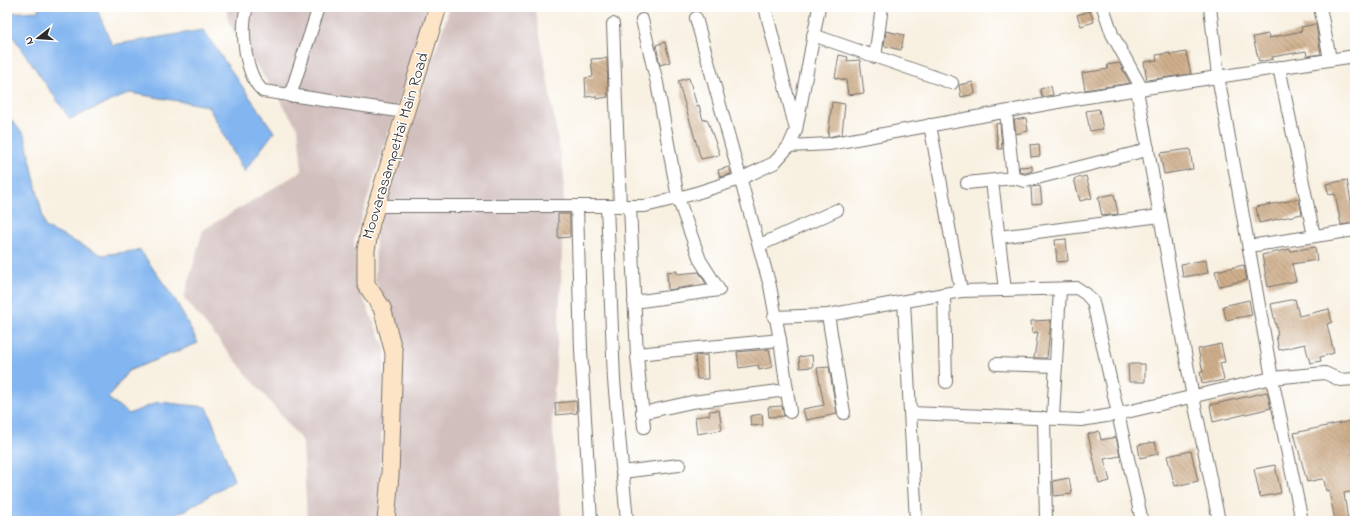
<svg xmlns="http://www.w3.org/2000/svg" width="1362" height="528" font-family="'Indie Flower',sans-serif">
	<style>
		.industrial { fill: #d1bfbe }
		.water { fill: #83b6f0; stroke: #57708e }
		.building { fill: url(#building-back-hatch) }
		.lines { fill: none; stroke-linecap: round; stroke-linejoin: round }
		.street-casing { stroke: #73706b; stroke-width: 14 }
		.secondary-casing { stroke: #73706b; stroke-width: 19 }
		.street { stroke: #fff; stroke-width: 12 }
		.secondary { stroke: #fee4c6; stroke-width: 17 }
		.labels { text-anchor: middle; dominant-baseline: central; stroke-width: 3; stroke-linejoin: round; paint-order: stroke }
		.street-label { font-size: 16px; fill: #2b2b2b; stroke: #fff }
	</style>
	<defs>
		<pattern id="building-back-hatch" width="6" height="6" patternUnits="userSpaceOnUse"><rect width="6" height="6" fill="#cfaf8c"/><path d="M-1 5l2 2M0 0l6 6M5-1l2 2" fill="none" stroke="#a88f73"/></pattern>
	</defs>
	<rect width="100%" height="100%" fill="#fff"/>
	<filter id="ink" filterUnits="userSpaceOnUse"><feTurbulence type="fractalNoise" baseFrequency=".025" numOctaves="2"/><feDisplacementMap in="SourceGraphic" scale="8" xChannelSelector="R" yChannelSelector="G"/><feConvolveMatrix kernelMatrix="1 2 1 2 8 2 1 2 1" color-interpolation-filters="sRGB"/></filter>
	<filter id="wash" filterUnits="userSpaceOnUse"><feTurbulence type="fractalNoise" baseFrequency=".012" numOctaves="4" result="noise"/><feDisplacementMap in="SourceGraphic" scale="16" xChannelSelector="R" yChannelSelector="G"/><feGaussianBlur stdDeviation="0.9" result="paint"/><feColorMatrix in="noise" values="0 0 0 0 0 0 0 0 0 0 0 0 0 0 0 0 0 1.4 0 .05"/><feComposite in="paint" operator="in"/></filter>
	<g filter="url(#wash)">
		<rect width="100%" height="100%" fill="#f8f0e1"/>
		<g class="industrial">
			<polygon points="226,7 429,7 354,241 359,289 385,348 378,521 307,521 303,442 184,298 203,230 302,171 298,128 229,24"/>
			<polygon points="450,7 535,7 564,175 561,285 552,422 562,521 395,521 402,340 375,280 376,233"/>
		</g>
		<g class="water">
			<polygon points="38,7 96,7 112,45 203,30 274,132 244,172 208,106 130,93 70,119 7,28 7,13 39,11"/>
			<polygon points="7,115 25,136 45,227 102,255 140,250 176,301 198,343 128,371 108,398 129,414 158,402 207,407 234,480 186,510 161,521 7,521"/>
		</g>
		<g id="blocks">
			<g class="building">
				<polygon points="1090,11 1094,22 1081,26 1077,15"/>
				<polygon points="1316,24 1321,54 1307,56 1306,51 1272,57 1273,59 1259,62 1253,37 1268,34 1269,38 1302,31 1301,27"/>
				<polygon points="886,31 904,35 901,50 884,46"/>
				<polygon points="665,42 670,62 660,65 656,45"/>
				<polygon points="1186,52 1191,74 1147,80 1144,62 1157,60 1156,55 1170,53 1170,55"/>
				<polygon points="839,55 848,57 847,61 860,60 864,93 848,95 846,80 835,78"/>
				<polygon points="607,58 608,97 596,99 596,96 586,97 585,78 593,77 591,59"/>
				<polygon points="1119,63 1130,83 1085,90 1082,73 1108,69 1107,65"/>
				<polygon points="689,78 697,106 699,105 703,120 707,119 720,155 701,159 678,81"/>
				<polygon points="973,82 975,94 961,97 959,85"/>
				<polygon points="1051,86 1053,95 1042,97 1040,89"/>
				<polygon points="832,102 845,104 842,134 828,137"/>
				<polygon points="1099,109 1103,129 1090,131 1086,111"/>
				<polygon points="1026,118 1028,131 1016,134 1014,120"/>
				<polygon points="1000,123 1002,149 998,149 996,124"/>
				<polygon points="1039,144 1040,156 1031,157 1030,145"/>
				<polygon points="1190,149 1193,169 1164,174 1160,153"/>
				<polygon points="1032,166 1032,171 1025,173 1020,172 1019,167"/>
				<polygon points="729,167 731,174 720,177 718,170"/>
				<polygon points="1086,176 1092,198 1080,201 1074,179"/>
				<polygon points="1347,180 1355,223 1341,225 1335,194 1329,195 1326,184"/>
				<polygon points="1040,186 1042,203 1032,204 1031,187"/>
				<polygon points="1114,194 1118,214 1102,216 1098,197"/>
				<polygon points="1299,199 1302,214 1259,223 1256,207"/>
				<polygon points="558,214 570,214 570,237 558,238"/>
				<polygon points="1066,239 1068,261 1057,262 1055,240"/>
				<polygon points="1315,247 1317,260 1292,264 1296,281 1268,287 1262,255 1290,249 1291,251"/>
				<polygon points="1206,260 1208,273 1183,277 1181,264"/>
				<polygon points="1244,265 1247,280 1219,286 1215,271"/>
				<polygon points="677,271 677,274 699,272 706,284 668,290 667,272"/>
				<polygon points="1295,299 1299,316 1329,309 1332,322 1327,324 1334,353 1320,357 1321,361 1310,363 1305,344 1279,350 1276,336 1278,335 1271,304"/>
				<polygon points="1249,300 1252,315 1226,320 1223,306"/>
				<polygon points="1051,320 1047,358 1034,358 1038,332 1032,333 1031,321"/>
				<polygon points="1221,344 1225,362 1220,363 1224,380 1202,384 1200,372 1203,372 1198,349"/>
				<polygon points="769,349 773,367 759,370 758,365 739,368 737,352"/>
				<polygon points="707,355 708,379 697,379 695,356"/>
				<polygon points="812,355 813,367 800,368 799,357"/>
				<polygon points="1128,364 1145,364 1145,382 1129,382"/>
				<polygon points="829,367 837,414 806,420 803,409 824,405 817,368"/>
				<polygon points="1267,392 1271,408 1213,422 1210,405"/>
				<polygon points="576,401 577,413 556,415 555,403"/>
				<polygon points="782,406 784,416 769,417 768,407"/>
				<polygon points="719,410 722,430 697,434 695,417 710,415 709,411"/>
				<polygon points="762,414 763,425 751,426 750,416"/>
				<polygon points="1355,420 1355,491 1344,493 1348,521 1335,521 1329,490 1326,491 1324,480 1322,479 1307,482 1294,433"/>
				<polygon points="1099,431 1101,440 1116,437 1120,456 1104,459 1110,481 1099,484 1088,434"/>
				<polygon points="1155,442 1158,454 1140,458 1138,445"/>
				<polygon points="1191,451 1198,481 1175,486 1167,456"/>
				<polygon points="1275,465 1281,493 1260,497 1254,469"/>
				<polygon points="1069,478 1072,494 1054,496 1053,481"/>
			</g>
		</g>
	</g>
	<g filter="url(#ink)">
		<use href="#blocks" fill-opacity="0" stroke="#73706b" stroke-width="1"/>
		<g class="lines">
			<defs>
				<g id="street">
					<path d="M247,7C240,30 245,75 263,91L405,112"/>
					<polyline points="765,7 795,126"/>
					<polyline points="1103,7 1112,34 1142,89"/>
					<polyline points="1210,7 1218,76 1272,378 1302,521"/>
					<polyline points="1320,7 1330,59"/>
					<polyline points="696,18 770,286 780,340 790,412"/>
					<polyline points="613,24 620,206"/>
					<polyline points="813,35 952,83"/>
					<polyline points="875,57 882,7"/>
					<polyline points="1279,67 1314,236"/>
					<polyline points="1137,90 1193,397 1219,521"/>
					<polyline points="290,96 319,7"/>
					<polyline points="1006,112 1013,178 1025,181 1139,152 1148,148"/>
					<polyline points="930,125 961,291"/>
					<polyline points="789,146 829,144 1074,99 1355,56"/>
					<polyline points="992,181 1005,290"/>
					<polyline points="967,183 1013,178"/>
					<polyline points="376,206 645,206 693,194 740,179 774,163 789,146 796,130 819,7"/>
					<polyline points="577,206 581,350 591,521"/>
					<polyline points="607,206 614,380 627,521"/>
					<polyline points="630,206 637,356 644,427"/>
					<polyline points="999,237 1160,216"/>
					<polyline points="760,245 837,210"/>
					<polyline points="1249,246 1355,230"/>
					<polyline points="944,294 946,382"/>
					<polyline points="634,302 719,290 700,260 678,198 657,83 642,20"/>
					<polyline points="904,302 916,521"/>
					<polyline points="828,315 844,413"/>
					<polyline points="774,317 828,315 961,291 1077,288 1086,294 1093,302 1142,521"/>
					<polyline points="637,354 780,340"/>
					<polyline points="996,364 1056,366"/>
					<polyline points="642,413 692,402 787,390"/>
					<polyline points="911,413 1081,420 1118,414 1272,378 1325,373 1340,380 1355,379"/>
					<polyline points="1044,418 1046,521"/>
					<polyline points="1053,418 1060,289"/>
					<polyline points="622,472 679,465"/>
				</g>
				<polyline id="secondary" points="386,521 390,475 394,353 382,308 366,284 366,250 371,223 438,7"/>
			</defs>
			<use href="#street" class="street-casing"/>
			<use href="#secondary" class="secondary-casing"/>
			<use href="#street" class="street"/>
			<use href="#secondary" class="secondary"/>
		</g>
	</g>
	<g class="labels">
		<g class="street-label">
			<text transform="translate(396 146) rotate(-73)">Moovarasampettai Main Road</text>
		</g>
	</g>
	<rect width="1362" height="528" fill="none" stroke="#fff" stroke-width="24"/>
	<g transform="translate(38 38) rotate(253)" stroke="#ffffff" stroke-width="3" paint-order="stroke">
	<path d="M0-3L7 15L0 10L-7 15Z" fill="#2b2b2b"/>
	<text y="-6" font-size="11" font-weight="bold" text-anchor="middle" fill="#2b2b2b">N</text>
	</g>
</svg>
